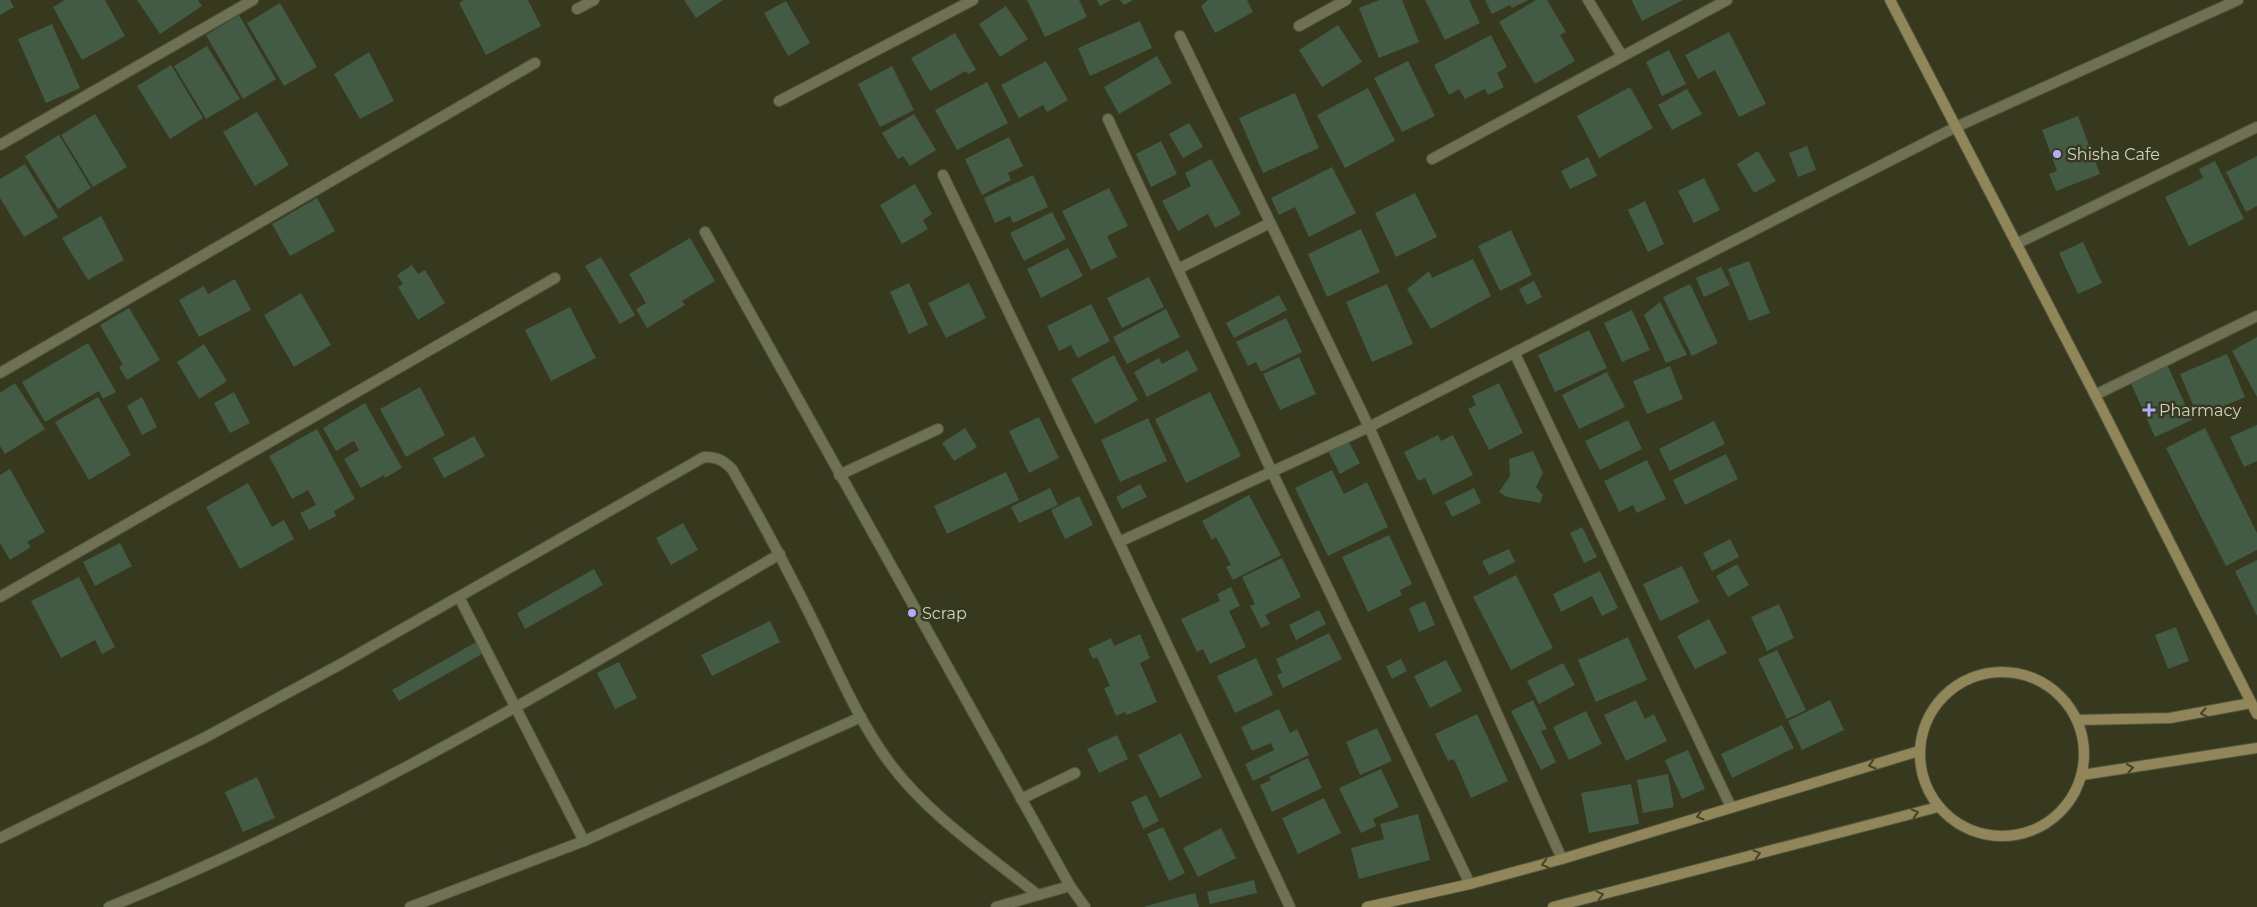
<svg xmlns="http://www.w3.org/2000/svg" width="2257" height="907" font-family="Montserrat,sans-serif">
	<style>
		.building { fill: #435a45 }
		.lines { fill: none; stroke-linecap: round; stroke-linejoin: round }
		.lane-casing { stroke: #54563e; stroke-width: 12 }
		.street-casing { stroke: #54563e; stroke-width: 12 }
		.secondary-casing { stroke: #54563e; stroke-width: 12 }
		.lane { stroke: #6e7154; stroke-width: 10 }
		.street { stroke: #6e7154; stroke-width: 10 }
		.secondary { stroke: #91855a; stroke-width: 10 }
		.oneway { stroke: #444427 }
		.poi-dot { fill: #b1adfa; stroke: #36391e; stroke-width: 2 }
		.labels { text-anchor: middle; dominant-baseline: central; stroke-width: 5; stroke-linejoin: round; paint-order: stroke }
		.poi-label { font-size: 16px; fill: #d1d3c3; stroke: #36391e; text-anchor: start }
	</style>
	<rect width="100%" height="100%" fill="#36391e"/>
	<g class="building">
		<polygon points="0,0 10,0 14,7 0,15"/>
		<polygon points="65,0 105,0 125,36 82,60 53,7"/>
		<polygon points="137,0 198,0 202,6 160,34"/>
		<polygon points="464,0 528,0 541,26 486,55 459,3"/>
		<polygon points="684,0 723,0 696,18"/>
		<polygon points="1027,0 1079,0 1087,17 1045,37"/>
		<polygon points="1097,0 1111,0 1100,6"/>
		<polygon points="1120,0 1133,0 1124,5"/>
		<polygon points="1208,0 1247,0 1253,12 1215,33 1201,6"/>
		<polygon points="1379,0 1402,0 1419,42 1379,58 1359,8"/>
		<polygon points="1425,0 1469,0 1480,23 1445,40"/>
		<polygon points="1485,0 1528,0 1512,8 1510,5 1492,14"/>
		<polygon points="1536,0 1547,0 1566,32 1560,35 1575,61 1535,84 1499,22"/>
		<polygon points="1633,0 1683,0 1642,21 1632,1"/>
		<polygon points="786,1 810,43 788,56 764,13"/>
		<polygon points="280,3 317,67 284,86 247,23"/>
		<polygon points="1006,6 1028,39 1000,57 979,24"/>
		<polygon points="239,15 276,79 243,99 206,35"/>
		<polygon points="1140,21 1152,48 1090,76 1078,48"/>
		<polygon points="52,24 80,88 46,103 18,39"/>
		<polygon points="1338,25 1362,62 1322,87 1299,50"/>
		<polygon points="1729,32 1766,104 1739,117 1715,70 1698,79 1685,55"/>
		<polygon points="955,33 976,70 968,74 966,71 930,91 911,58"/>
		<polygon points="1491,35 1507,67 1497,73 1504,87 1488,95 1485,89 1465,99 1459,89 1449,95 1434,65"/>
		<polygon points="207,46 240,99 206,119 174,66"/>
		<polygon points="1669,50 1686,84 1662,96 1646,62"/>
		<polygon points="369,52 394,101 360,119 334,74"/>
		<polygon points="1157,56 1172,83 1119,114 1104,87"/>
		<polygon points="1046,61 1068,100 1047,112 1043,105 1019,118 1001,85"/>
		<polygon points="1408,61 1435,116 1402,132 1374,78"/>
		<polygon points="171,65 203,118 170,139 137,86"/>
		<polygon points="892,66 914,110 880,127 858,84"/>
		<polygon points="987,82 1008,123 957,150 935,110"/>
		<polygon points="1630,87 1653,128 1599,158 1577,116"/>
		<polygon points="1368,88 1395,141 1345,168 1317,115"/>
		<polygon points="1687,89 1702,114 1672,130 1658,105"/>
		<polygon points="1295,93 1319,148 1263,173 1239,118"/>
		<polygon points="257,112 289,165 255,186 223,132"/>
		<polygon points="95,114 127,167 93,187 61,135"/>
		<polygon points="914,114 936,150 910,166 903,156 898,159 882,133"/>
		<polygon points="2078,116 2100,174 2056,191 2049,174 2057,171 2042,130"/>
		<polygon points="1189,123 1203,147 1183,158 1169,134"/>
		<polygon points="59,135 91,188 58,209 25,156"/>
		<polygon points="1009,137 1023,166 1008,173 1011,180 982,195 965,159"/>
		<polygon points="1161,141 1177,174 1151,187 1136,154"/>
		<polygon points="1807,146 1816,170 1798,177 1789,153"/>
		<polygon points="1758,151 1776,181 1754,193 1737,164"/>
		<polygon points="2257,156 2257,206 2246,212 2226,172"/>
		<polygon points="1588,157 1597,176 1570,189 1561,171"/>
		<polygon points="1211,159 1241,214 1215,228 1208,214 1178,231 1162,201 1191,186 1185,173"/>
		<polygon points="2215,161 2244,219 2189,246 2165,197 2203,178 2199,169"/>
		<polygon points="25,164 58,217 24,237 0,198 0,179"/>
		<polygon points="1332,167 1356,213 1309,237 1295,207 1279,215 1271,198"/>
		<polygon points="1033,175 1048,207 1013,223 1010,216 995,223 984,198"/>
		<polygon points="1704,178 1720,210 1694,223 1678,191"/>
		<polygon points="915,184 932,214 923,220 928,229 902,244 880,205"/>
		<polygon points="1109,188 1128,226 1107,236 1117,257 1091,270 1062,211"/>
		<polygon points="1415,193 1437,237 1396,257 1375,213"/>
		<polygon points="317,198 335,231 290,256 272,224"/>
		<polygon points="1645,201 1664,244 1648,252 1628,210"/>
		<polygon points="1052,212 1066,239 1024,261 1010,233"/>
		<polygon points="101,216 124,260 88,280 62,238"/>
		<polygon points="1361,229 1380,272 1327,297 1308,254"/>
		<polygon points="1511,230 1532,275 1500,291 1478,246"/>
		<polygon points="690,238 715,281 682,301 685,305 647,328 636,309 646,303 629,274"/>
		<polygon points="2083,242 2102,283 2078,294 2059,253"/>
		<polygon points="1068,248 1083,276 1041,298 1027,269"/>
		<polygon points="601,257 635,315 620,324 585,266"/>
		<polygon points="1473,259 1491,296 1431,329 1407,289 1429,271 1432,278"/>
		<polygon points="1749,261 1770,313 1749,321 1728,269"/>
		<polygon points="412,265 418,274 425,270 445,303 418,320 398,287 403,284 397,275"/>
		<polygon points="1721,267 1730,285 1704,297 1696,278"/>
		<polygon points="1149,277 1164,307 1122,328 1107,298"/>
		<polygon points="235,279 251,310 199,337 179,300 204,286 208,294"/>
		<polygon points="1534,281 1542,297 1527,305 1519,289"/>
		<polygon points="909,283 928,325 909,334 890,292"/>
		<polygon points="969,283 986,318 946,338 928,303"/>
		<polygon points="1387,284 1413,344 1372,362 1346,302"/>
		<polygon points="1690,284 1718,343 1692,356 1663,297"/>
		<polygon points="301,293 331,345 294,367 264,315"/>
		<polygon points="1279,295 1287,310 1234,338 1226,323"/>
		<polygon points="1660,302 1687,355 1666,363 1644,315"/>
		<polygon points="1091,304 1110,341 1078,358 1071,345 1059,351 1047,326"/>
		<polygon points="570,307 596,358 551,381 525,330"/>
		<polygon points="129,308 160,360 127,380 119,367 123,365 100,325"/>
		<polygon points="1166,309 1180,337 1127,364 1113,337"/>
		<polygon points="1632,310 1650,350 1622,362 1604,323"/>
		<polygon points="1286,318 1302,352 1261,372 1256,362 1248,366 1236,342"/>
		<polygon points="1589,330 1607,368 1555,392 1538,355"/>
		<polygon points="2257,337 2257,397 2232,351"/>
		<polygon points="88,343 116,392 103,399 99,391 45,422 22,382"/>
		<polygon points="204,344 227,381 199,399 177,362"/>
		<polygon points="1188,350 1198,370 1147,397 1134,372 1159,358 1162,364"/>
		<polygon points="2227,354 2245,397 2210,412 2208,407 2196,412 2180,374"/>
		<polygon points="1114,355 1138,400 1095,424 1071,379"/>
		<polygon points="1299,357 1316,394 1280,410 1263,374"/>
		<polygon points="2166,362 2192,420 2155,437 2129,379"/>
		<polygon points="1670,366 1683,399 1647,414 1633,381"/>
		<polygon points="1607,372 1625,407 1579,429 1562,395"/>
		<polygon points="15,383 45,429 5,454 0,446 0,393"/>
		<polygon points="1499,383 1523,433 1489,450 1468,409 1476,405 1472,396"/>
		<polygon points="420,387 445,435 406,457 380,409"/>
		<polygon points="234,392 250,423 230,433 214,403"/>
		<polygon points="1210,392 1241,456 1186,483 1155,419"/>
		<polygon points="98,397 131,455 89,480 55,422"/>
		<polygon points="142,397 157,427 142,435 127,406"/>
		<polygon points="365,403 402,468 385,478 384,475 361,488 344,459 359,450 354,441 336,451 323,428"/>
		<polygon points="1039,417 1059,458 1029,473 1009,431"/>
		<polygon points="1148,418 1167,461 1120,482 1101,440"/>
		<polygon points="1628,420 1642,449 1600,470 1585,441"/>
		<polygon points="1714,421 1725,444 1670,471 1659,449"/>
		<polygon points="2257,425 2257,461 2244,467 2230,437"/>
		<polygon points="965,428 977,447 954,461 942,443"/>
		<polygon points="2205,428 2257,533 2257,550 2226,566 2166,448"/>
		<polygon points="317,429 355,499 334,511 336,516 309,530 300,513 316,505 308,490 292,499 269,456"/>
		<polygon points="1438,435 1441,441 1453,435 1473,475 1433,495 1425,478 1418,481 1404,452"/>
		<polygon points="474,436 485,456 444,478 433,458"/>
		<polygon points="1348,440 1360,463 1340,474 1328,451"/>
		<polygon points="1533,451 1543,473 1536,487 1543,495 1540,503 1507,497 1499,492 1510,476 1509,459"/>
		<polygon points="1726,454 1738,479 1685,505 1673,480"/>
		<polygon points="1647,460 1666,499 1637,513 1633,505 1619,512 1604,481"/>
		<polygon points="10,469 45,532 27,542 31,547 10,560 0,543 0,475"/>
		<polygon points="1332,470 1344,494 1367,482 1388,527 1328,556 1295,488"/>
		<polygon points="1006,472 1019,500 947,534 934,506"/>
		<polygon points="248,483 272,527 284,520 294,539 240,569 206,507"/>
		<polygon points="1140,484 1147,497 1122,509 1116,497"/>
		<polygon points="1050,488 1058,505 1019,523 1011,507"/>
		<polygon points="1474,488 1481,503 1452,517 1445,502"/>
		<polygon points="1249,495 1281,555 1233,580 1226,567 1231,565 1216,537 1212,540 1202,521"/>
		<polygon points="1079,496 1093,525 1065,539 1051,510"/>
		<polygon points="683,523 698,550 671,565 656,538"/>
		<polygon points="1582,527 1597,557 1584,563 1570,533"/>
		<polygon points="1389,535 1412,584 1400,590 1402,595 1368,612 1342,557"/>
		<polygon points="1730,539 1739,557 1712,571 1703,553"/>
		<polygon points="120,543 132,566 95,586 83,562"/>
		<polygon points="1509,549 1515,562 1489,575 1482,561"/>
		<polygon points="1282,558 1301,597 1265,615 1270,624 1261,628 1250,606 1255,604 1242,577"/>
		<polygon points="2257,560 2257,616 2235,571"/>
		<polygon points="1737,564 1749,585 1728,597 1716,576"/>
		<polygon points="1682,566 1699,602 1660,621 1643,584"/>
		<polygon points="594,569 603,585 525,629 517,613"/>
		<polygon points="1600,571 1618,608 1602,616 1592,596 1561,612 1553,594"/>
		<polygon points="1516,575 1553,648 1511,670 1473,597"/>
		<polygon points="79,577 115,647 102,654 95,640 61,658 31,601"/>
		<polygon points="1231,587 1240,606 1229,611 1246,647 1210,664 1203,649 1197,652 1181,619 1220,601 1217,594"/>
		<polygon points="1425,601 1435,625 1419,632 1409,608"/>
		<polygon points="1779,604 1794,638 1767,651 1751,617"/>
		<polygon points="1319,610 1326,624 1296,640 1289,625"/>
		<polygon points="1709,619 1727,653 1695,669 1677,636"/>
		<polygon points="770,621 780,642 712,676 701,655"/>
		<polygon points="2176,627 2189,661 2168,669 2155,635"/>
		<polygon points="1329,633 1342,659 1283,688 1277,675 1282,673 1276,659"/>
		<polygon points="1140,634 1150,658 1140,663 1157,702 1127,715 1125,712 1116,716 1104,688 1110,686 1097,657 1093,659 1088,649 1111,638 1114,646"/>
		<polygon points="1628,637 1647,680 1596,702 1578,660"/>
		<polygon points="476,642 482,654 399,701 392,690"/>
		<polygon points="1777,650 1806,710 1787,719 1758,659"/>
		<polygon points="1256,658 1273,695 1235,713 1217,676"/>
		<polygon points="1401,659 1407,671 1392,679 1386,666"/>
		<polygon points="1446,660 1462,691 1430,708 1414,676"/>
		<polygon points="619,662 637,698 615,709 597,673"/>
		<polygon points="1563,663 1575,685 1539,704 1527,681"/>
		<polygon points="1533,700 1547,729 1541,731 1556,762 1541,770 1511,711"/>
		<polygon points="1636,700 1645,719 1654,714 1667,741 1626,761 1604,715"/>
		<polygon points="1830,700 1844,730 1802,750 1788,721"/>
		<polygon points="1279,709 1290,733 1297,729 1309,755 1253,781 1245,764 1274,750 1271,743 1252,751 1241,727"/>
		<polygon points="1586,711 1602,744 1569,760 1553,727"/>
		<polygon points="1477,714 1508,781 1471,798 1454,759 1448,761 1435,734"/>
		<polygon points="1782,725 1794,748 1732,778 1721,754"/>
		<polygon points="1377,728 1392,761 1360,775 1346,742"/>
		<polygon points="1181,733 1202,777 1160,798 1138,755"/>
		<polygon points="1117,735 1128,759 1099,773 1087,749"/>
		<polygon points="1688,750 1705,789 1682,799 1665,760"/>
		<polygon points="1308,758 1322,788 1272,812 1260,785 1271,780 1269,777"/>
		<polygon points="1381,769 1399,807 1373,819 1376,826 1361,833 1339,788"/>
		<polygon points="1668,774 1674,807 1643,813 1637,780"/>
		<polygon points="257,777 275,818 243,832 225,792"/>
		<polygon points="1631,784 1639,824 1589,833 1581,793"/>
		<polygon points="1146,795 1159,821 1143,829 1131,802"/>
		<polygon points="1324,798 1341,833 1298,854 1282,818"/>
		<polygon points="1418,814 1430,860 1359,879 1351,848 1384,839 1380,824"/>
		<polygon points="1163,827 1185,873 1169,881 1147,834"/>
		<polygon points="1221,828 1236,858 1198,877 1183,848"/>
		<polygon points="1254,880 1257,893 1210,904 1207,892"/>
		<polygon points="1195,893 1199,907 1146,907 1146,906"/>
	</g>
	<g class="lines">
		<defs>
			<g id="lane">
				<polyline points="705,232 1070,886 1085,907"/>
				<polyline points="839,475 938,429"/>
				<polyline points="459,597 584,841"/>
				<polyline points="1021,799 1075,773"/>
				<path d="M0,838L204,738L339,665L704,457C717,457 723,460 732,469C762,521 790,574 817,629C839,674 859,721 889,762C928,815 987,854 1038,895"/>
				<path d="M109,907C343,813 563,681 780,554"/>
				<polyline points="410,907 584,841 861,717"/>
				<polyline points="996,907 1070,886"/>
			</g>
			<g id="street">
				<polyline points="1588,0 1622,56"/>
				<polyline points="577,9 594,0"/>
				<polyline points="1299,26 1346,0"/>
				<polyline points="1180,36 1369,427 1562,859"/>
				<polyline points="779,101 973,0"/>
				<polyline points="1108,119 1272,472 1470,884"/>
				<polyline points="0,145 253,0"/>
				<polyline points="1432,159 1727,0"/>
				<polyline points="943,175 1119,542 1290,907"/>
				<polyline points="2016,244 2257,127"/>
				<polyline points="1178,269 1270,223"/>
				<polyline points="1515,354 1731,807"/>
				<polyline points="0,373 535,63"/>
				<polyline points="2095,395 2257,316"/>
				<polyline points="1119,542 1369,427 1956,127 2238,0"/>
				<polyline points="0,597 555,278"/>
			</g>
			<g id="secondary">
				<polyline points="1890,0 2095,395 2257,714"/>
				<circle cx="2002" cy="754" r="82"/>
				<polyline points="2077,720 2170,718 2251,703"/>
				<polyline points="2082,775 2257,748"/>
				<polyline points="1367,907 1470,884 1562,859 1919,751"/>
				<polyline points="1553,907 1938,807"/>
			</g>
		</defs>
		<use href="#lane" class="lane-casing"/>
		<use href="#street" class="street-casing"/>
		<use href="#secondary" class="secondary-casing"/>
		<use href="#lane" class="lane"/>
		<use href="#street" class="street"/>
		<use href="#secondary" class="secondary"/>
	</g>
	<defs><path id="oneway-chevron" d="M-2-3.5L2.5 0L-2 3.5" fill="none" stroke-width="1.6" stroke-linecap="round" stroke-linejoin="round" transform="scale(1.25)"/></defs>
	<g class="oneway">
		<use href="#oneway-chevron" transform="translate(2204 713) rotate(170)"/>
		<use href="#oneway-chevron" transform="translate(1872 765) rotate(163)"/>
		<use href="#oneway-chevron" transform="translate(2130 768) rotate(-9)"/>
		<use href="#oneway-chevron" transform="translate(1915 813) rotate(-15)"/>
		<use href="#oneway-chevron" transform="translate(1700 816) rotate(163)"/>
		<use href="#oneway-chevron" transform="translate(1757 854) rotate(-15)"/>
		<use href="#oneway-chevron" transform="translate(1545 864) rotate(165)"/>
		<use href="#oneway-chevron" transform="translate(1600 895) rotate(-15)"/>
	</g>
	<g class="poi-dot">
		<circle cx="2057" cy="154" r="5"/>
		<path d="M2146.5 402.5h5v5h5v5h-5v5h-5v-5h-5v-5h5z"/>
		<circle cx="912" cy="613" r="5"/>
	</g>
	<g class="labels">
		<g class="poi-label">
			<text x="2067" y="154">Shisha Cafe</text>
			<text x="2159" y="410">Pharmacy</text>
			<text x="922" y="613">Scrap</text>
		</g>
	</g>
</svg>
